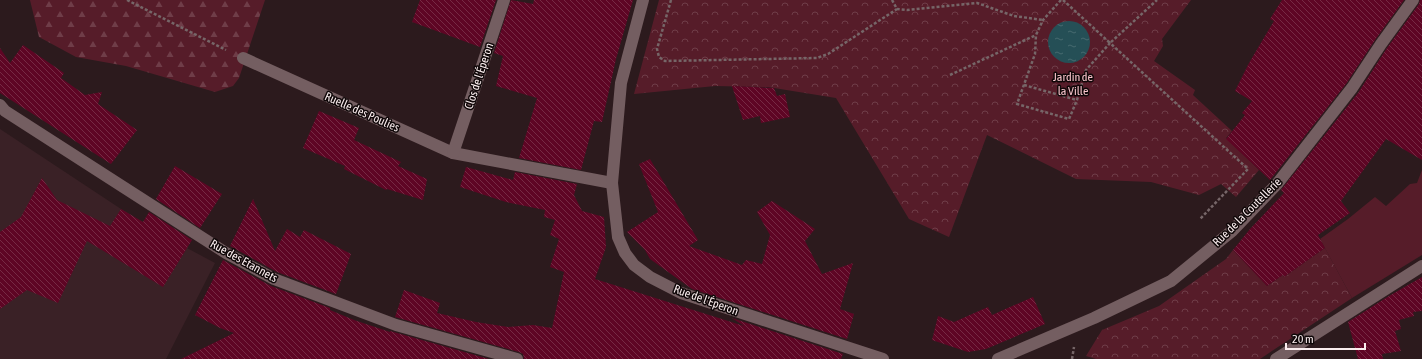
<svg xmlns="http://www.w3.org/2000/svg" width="1422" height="359" font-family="'Asap Condensed',sans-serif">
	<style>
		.built { fill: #3a2126 }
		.forest { fill: url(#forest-firs) }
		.park { fill: url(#park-crowns) }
		.garden { fill: #561c29 }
		.water { fill: url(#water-ripples) }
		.building { fill: url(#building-back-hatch) }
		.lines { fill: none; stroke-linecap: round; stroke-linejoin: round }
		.path { stroke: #766668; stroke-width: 2.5; stroke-dasharray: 3 2; stroke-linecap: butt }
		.lane { stroke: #745e61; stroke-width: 12 }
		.street { stroke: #745e61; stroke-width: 12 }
		.labels { text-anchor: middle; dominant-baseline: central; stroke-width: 3; stroke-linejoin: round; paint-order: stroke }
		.street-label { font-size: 12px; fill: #faedee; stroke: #0f0708 }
		.park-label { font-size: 12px; fill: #fac6cd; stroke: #0f0708 }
	</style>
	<defs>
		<pattern id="forest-firs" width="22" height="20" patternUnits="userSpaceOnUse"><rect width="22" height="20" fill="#561c29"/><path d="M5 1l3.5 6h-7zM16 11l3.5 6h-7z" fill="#6f3d48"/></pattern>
		<pattern id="park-crowns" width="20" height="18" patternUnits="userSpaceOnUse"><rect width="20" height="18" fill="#561c29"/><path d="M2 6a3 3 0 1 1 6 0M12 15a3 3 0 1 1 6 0" fill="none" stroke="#6f3d48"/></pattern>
		<pattern id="water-ripples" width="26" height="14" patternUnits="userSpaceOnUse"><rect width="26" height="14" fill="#254f56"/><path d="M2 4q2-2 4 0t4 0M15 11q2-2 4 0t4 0" fill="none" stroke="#46696f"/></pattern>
		<pattern id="building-back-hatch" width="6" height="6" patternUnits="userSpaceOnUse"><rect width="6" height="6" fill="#5e0524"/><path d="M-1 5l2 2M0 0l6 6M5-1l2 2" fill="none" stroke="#762a44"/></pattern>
	</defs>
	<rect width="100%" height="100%" fill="#2c1a1d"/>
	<polygon class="built" points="0,129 121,209 187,248 215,263 166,359 0,359"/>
	<polygon class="forest" points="30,0 265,0 239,78 233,86 215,92 126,66 76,57 39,37"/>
	<g class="park">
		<polygon points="659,0 1191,0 1162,39 1163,46 1154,61 1195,90 1193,95 1232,131 1226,138 1259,170 1236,197 1221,184 1199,195 1151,182 1076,179 987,135 949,237 909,219 836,98 768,87 715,86 634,94"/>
		<polygon points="1325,248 1352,298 1260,359 1096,359 1086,356 1102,330 1159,306 1226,259 1233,250 1267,286 1283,275 1284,277"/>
	</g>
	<polygon class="garden" points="1422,170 1422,255 1352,298 1320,239 1348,219 1375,197 1386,206 1410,184 1417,183"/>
	<circle class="water" cx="1069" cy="42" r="21"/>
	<g class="building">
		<polygon points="420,0 496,0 480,47 412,22"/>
		<polygon points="511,0 533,4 534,0 633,0 616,59 602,122 594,121 581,170 519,158 537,98 496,86 503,56 494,53"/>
		<polygon points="1282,0 1404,0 1375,40 1346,84 1270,180 1226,139 1245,115 1242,113 1252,101 1235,91 1249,63 1274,21 1270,19"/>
		<polygon points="1420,0 1422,0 1422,160 1386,139 1341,201 1350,213 1318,235 1325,248 1284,277 1283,275 1267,286 1233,250 1250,229 1284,193 1281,190 1358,93 1387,48 1419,4"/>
		<polygon points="23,45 64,73 61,78 85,95 102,92 98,104 137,130 111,164 0,93 0,48 10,63"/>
		<polygon points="732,86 774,88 777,96 785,94 790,117 761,123 760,116 743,120"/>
		<polygon points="319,111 359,128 354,140 401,162 398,166 427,179 423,200 387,189 386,190 344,169 345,166 303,148"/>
		<polygon points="650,159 698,240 689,246 742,265 746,260 762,264 770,235 757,212 772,201 815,229 805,241 822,274 853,263 840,309 854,314 847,339 692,289 650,259 645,250 627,232 658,212 639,164"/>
		<polygon points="175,166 222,194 200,228 156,199"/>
		<polygon points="466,167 513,180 515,172 577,184 574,195 582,211 604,217 606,247 595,279 744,326 732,318 843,354 841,359 524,359 523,354 519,352 395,317 404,290 440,303 437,313 476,322 508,327 533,325 552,328 564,272 550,267 559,239 550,235 555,220 544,217 545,210 506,202 460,187"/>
		<polygon points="42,178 57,200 110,226 121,209 143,222 149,212 192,240 163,287 87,241 58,303 27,290 0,309 0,232 21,217"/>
		<polygon points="253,199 275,251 287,229 300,237 304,230 351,254 336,294 277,272 230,246"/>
		<polygon points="223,260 271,286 330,308 330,310 354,320 390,332 390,331 489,359 181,359 234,333 220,328 195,315"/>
		<polygon points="1422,277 1422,311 1413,312 1414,316 1399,320 1401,329 1395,331 1401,351 1382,354 1383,359 1358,359 1348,322 1389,296"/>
		<polygon points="1033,297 1045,324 986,349 968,352 932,340 938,316 954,322 988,307 992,315"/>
	</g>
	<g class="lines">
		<g class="path">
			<polyline points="127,0 226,50"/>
			<polyline points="671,0 657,49 659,57 665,61 817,58 828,54 897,9"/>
			<polyline points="892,0 897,9 907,10 977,3 1014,16 1043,20"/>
			<polyline points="1061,0 1043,20 1036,35 1035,54 1017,104 1069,119 1077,100 1086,70 1110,43 1248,169 1200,219"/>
			<polyline points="1063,0 1110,43 1157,0"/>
			<polyline points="950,75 1036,35"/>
			<polyline points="1024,85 1077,100"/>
			<polyline points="1072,359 1074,347"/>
		</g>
		<g class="lane">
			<polyline points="243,58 453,153 612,183"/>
			<polyline points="453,153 504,0"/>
		</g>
		<g class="street">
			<polyline points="643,0 621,83 612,183 618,237 625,253 634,265 650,277 681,293 883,359"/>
			<polyline points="0,105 5,111 226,253 274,279 396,325 517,359"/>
			<polyline points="998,359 1094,318 1171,281 1232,231 1277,184 1352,88 1381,44 1413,0"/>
			<polyline points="1276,359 1422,266"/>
		</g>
	</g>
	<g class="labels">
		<g class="street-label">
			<text transform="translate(479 76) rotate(-72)">Clos de l'Éperon</text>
			<text transform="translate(362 112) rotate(24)">Ruelle des Poulies</text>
			<text transform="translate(1247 212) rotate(-45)">Rue de la Coutellerie</text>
			<text transform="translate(244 261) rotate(29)">Rue des Etannets</text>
			<text transform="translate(706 300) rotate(20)">Rue de l'Éperon</text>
		</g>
		<g class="park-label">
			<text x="1073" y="77">Jardin de<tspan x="1073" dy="14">la Ville</tspan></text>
		</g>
	</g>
	<path d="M1286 343v6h79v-6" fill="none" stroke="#faedee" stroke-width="2"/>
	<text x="1292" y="343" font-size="12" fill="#faedee" stroke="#0f0708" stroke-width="3" paint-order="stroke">20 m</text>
</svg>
